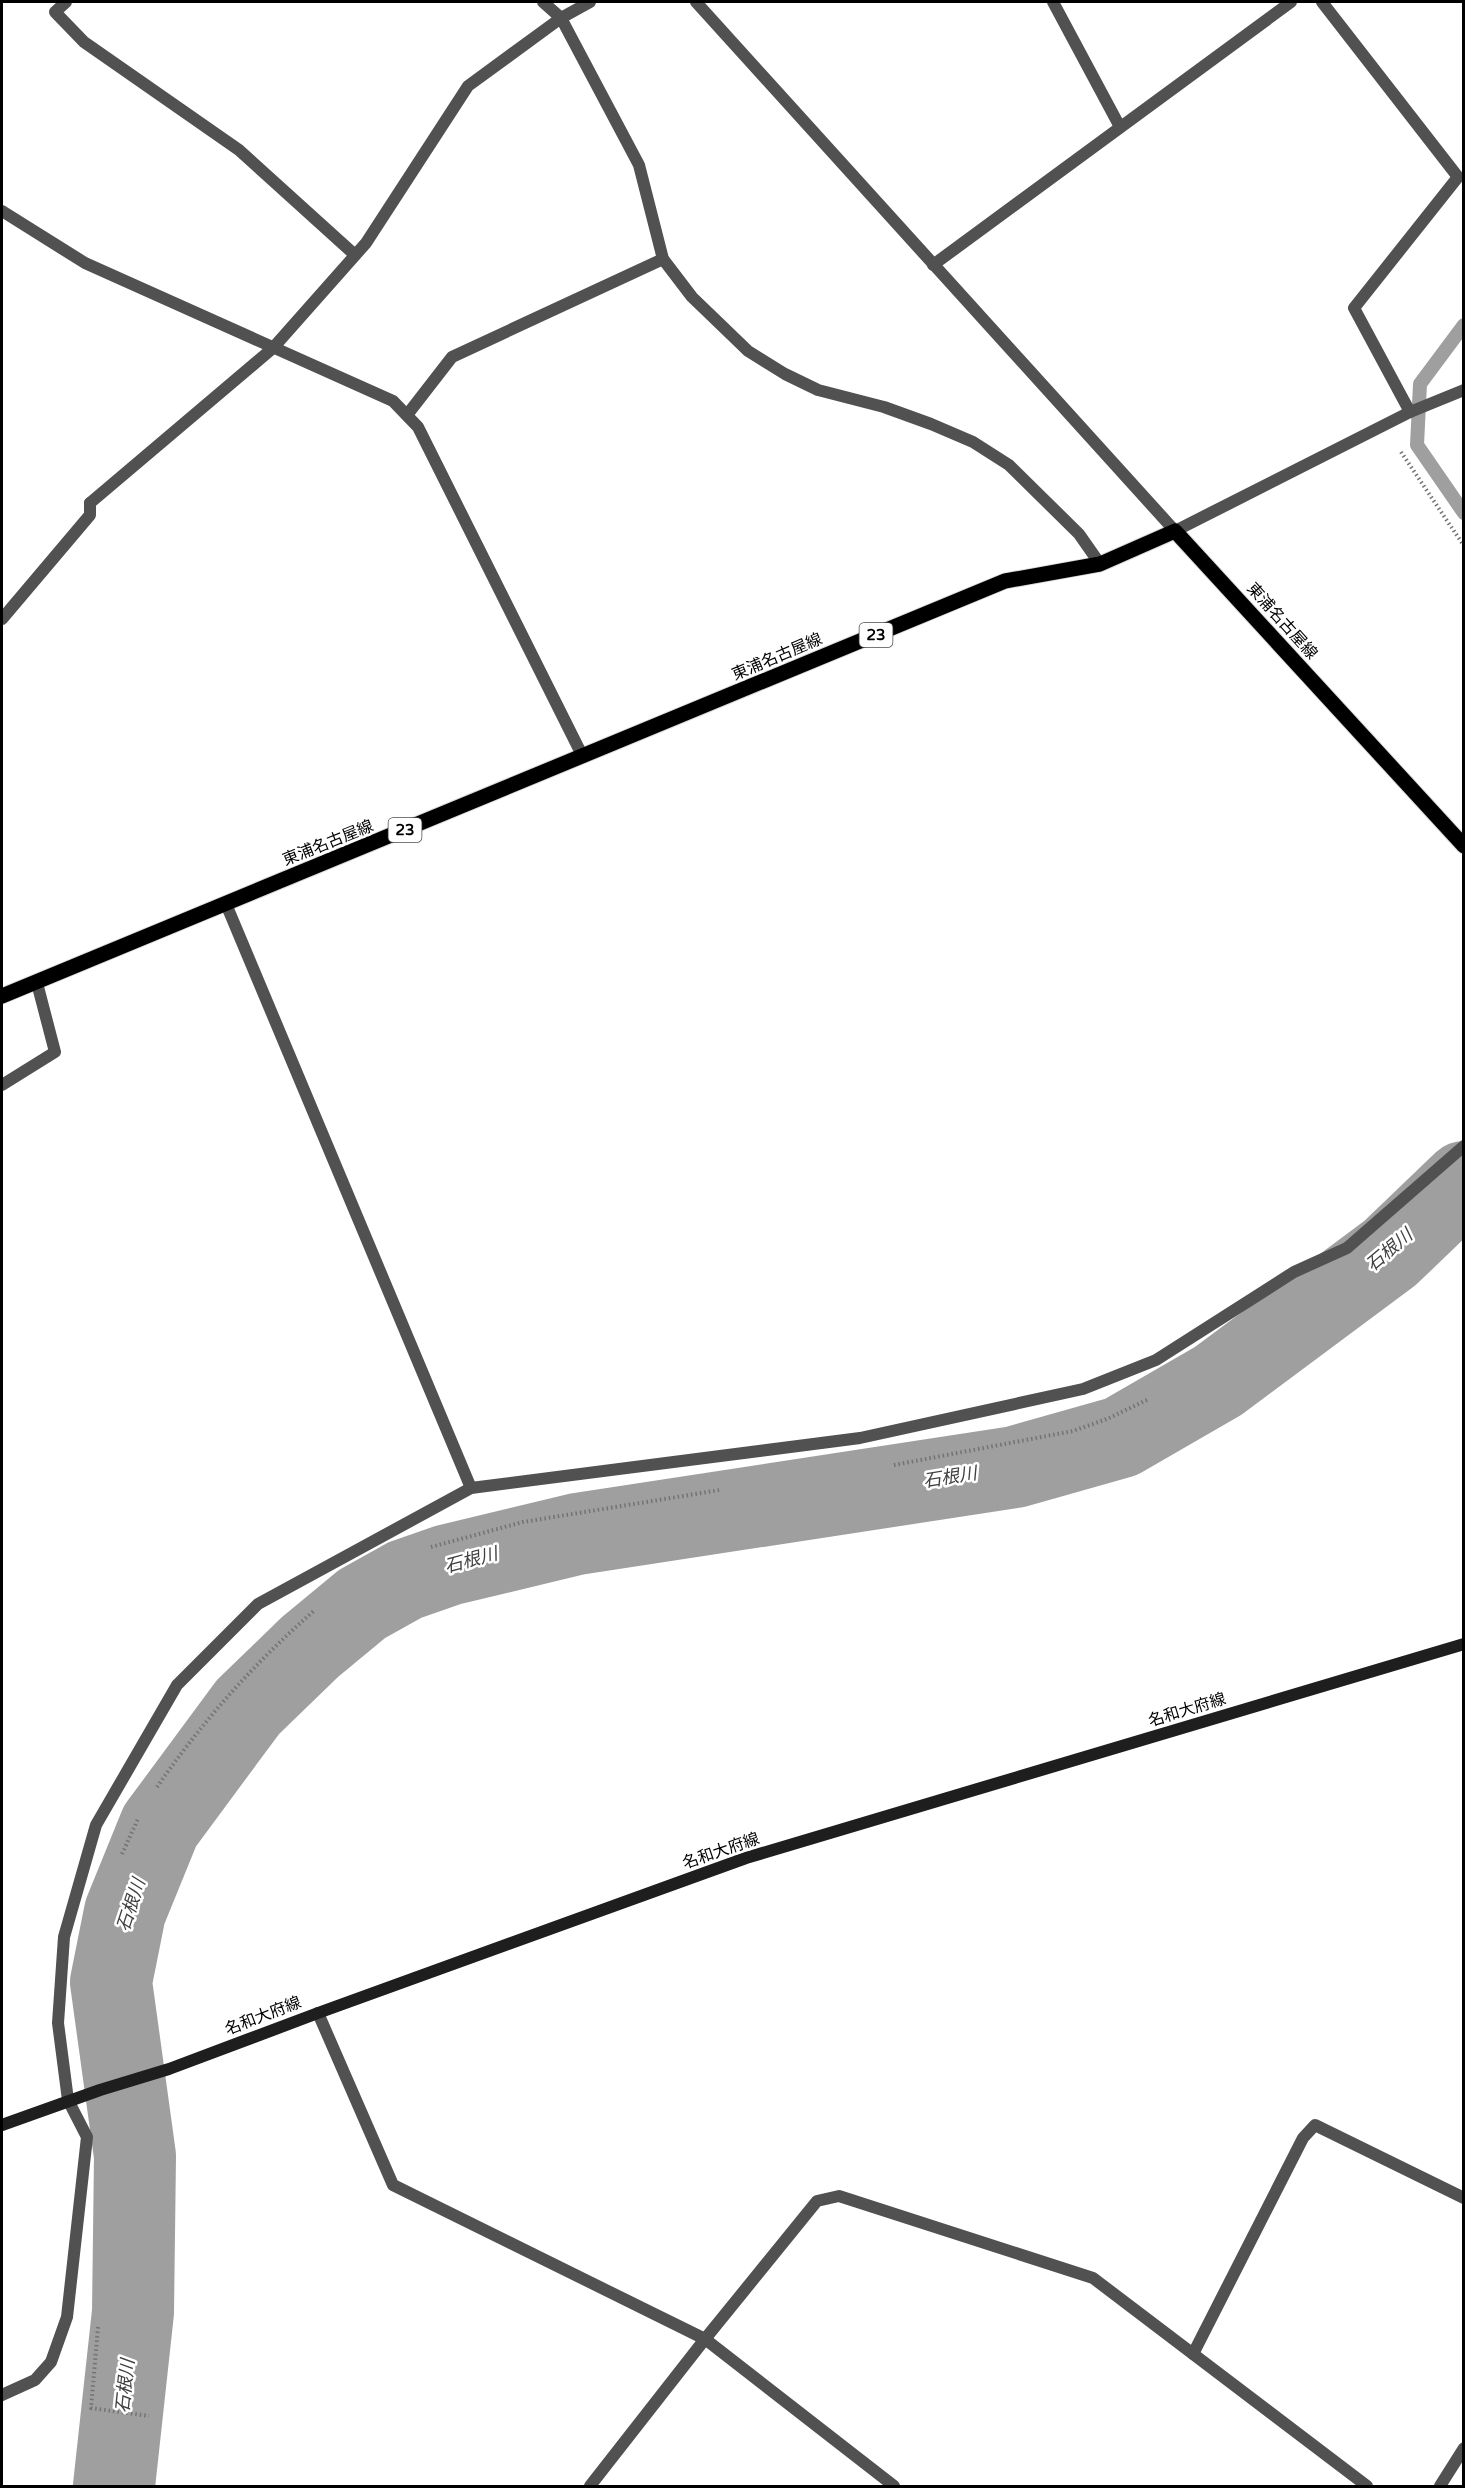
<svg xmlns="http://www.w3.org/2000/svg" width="1465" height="2488" font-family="'Varela Round','Noto Sans JP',sans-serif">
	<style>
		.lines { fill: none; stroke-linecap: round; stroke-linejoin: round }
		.stream { stroke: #9f9f9f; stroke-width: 14 }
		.river { stroke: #9f9f9f; stroke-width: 82 }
		.primary-casing { stroke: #dbdbdb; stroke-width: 17 }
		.path { stroke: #737373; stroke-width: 4; stroke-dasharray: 1.5 3; stroke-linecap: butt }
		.service { stroke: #515151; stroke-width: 12 }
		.minor { stroke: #515151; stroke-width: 12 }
		.tertiary { stroke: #515151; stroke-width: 12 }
		.secondary { stroke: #1e1e1e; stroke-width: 12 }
		.primary { stroke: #000; stroke-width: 15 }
		.labels { text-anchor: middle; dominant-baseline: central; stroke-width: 5; stroke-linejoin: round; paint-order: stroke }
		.shield { fill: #fff; stroke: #4c4c4c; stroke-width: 1.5 }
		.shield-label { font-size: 15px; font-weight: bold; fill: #000 }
		.street-label { font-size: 16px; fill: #000; stroke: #fff }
		.water-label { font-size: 18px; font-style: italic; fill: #404040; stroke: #fff }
	</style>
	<rect width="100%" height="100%" fill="#fff"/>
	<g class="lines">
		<polyline class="stream" points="1464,325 1420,384 1417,445 1464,513"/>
		<polyline class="river" points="114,2486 133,2312 135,2156 111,1982 125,1912 160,1826 248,1707 310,1647 362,1604 405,1580 448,1565 577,1534 1015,1467 1121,1437 1218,1381 1390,1253 1464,1182"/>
		<defs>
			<polyline id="primary" points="2,996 1005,581 1100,564 1175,531 1464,846"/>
		</defs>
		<use href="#primary" class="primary-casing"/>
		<g class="path">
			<polyline points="1401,452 1464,546"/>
			<polyline points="894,1465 1073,1431 1107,1419 1149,1399"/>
			<polyline points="431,1547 523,1522 720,1490"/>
			<path d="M157,1787C202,1722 255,1662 315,1610"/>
			<polyline points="122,1854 138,1819"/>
			<polyline points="98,2327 91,2408 149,2416"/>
		</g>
		<g class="service">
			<polyline points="2,211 85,263 393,401 418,427 583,757"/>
			<polyline points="2,619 90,515 90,503"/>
		</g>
		<g class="minor">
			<polyline points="66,2 55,12 84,42 239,150 355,255"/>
			<polyline points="543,2 561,18 639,165 663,259 692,297 719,323 748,351 785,374 818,390 884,407 931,424 973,442 1009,465 1079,534 1100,564"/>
			<polyline points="696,2 1175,531 1410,412 1464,390"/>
			<polyline points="1053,2 1120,127"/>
			<polyline points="1322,2 1458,177 1354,308 1410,412"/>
			<polyline points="933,265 1291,2"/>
			<polyline points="407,415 452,357 663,259"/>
			<polyline points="90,503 273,348 366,243 468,86 561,18 590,2"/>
			<polyline points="226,904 471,1488"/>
			<polyline points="2,1085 55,1052 37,983"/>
			<polyline points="1193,2354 1303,2138 1315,2125 1464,2198"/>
			<polyline points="2,2395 35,2380 51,2362 67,2317 87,2137 68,2100 58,2023 64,1937 96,1825 177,1685 258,1604 471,1488 860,1438 1083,1389 1156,1360 1294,1272 1347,1248 1464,1146"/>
			<polyline points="590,2486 705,2339 817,2201 839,2196 1093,2278 1367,2486"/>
			<polyline points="1440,2486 1464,2448"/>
		</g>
		<polyline class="tertiary" points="318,2013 393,2185 705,2339 894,2486"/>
		<polyline class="secondary" points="2,2125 100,2090 169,2069 318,2013 746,1858 1464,1644"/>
		<use href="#primary" class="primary"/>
	</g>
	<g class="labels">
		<g class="shield">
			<rect x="859.5" y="623" width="33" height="24" rx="4.5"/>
			<rect x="388.5" y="818" width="33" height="24" rx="4.5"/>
		</g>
		<g class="shield-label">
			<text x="876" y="635">23</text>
			<text x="405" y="830">23</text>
		</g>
		<g class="street-label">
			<text transform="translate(1282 621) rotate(48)">東浦名古屋線</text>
			<text transform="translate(777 657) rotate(-23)">東浦名古屋線</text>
			<text transform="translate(328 843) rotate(-22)">東浦名古屋線</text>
			<text transform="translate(1187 1710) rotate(-17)">名和大府線</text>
			<text transform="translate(721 1851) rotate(-19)">名和大府線</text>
			<text transform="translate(263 2016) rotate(-21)">名和大府線</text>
		</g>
		<g class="water-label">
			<text transform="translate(1389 1250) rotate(-40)">石根川</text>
			<text transform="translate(950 1477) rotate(-9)">石根川</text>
			<text transform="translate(471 1560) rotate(-15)">石根川</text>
			<text transform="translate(131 1905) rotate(-72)">石根川</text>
			<text transform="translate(125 2386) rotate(-84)">石根川</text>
		</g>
	</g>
	<rect width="1465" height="2488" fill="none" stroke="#000000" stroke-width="6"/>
</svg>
